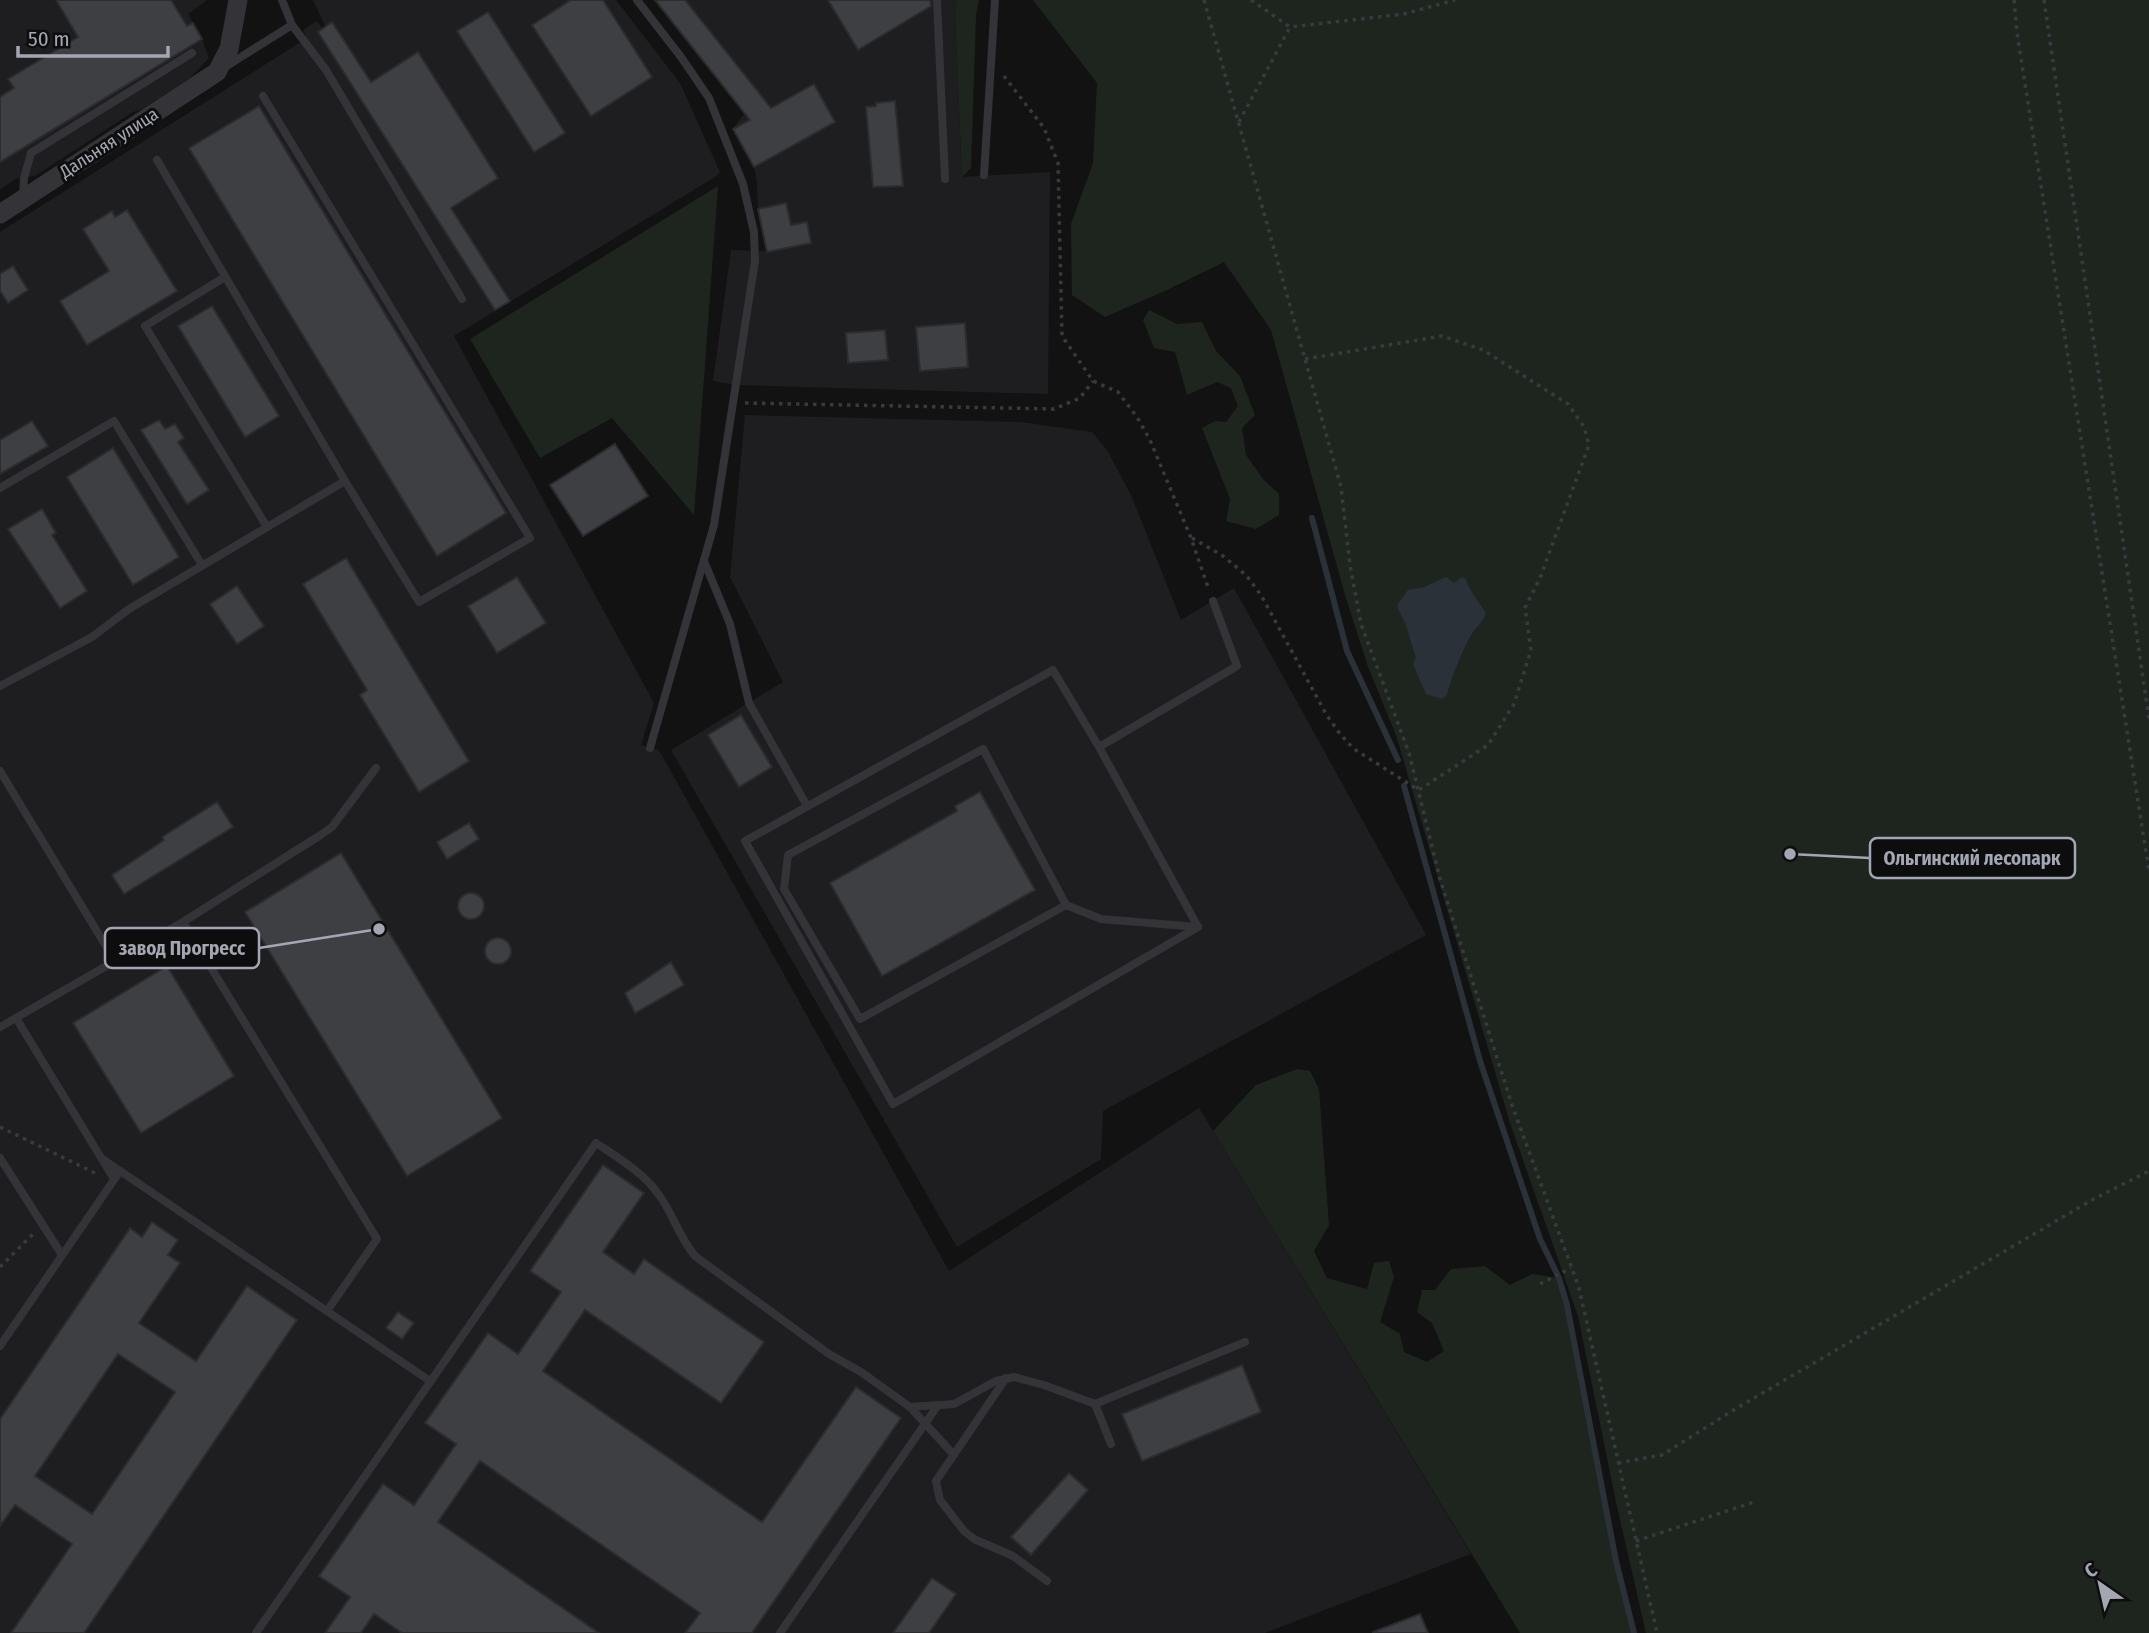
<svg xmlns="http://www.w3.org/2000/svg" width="2149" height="1633" font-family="'Fira Sans Condensed',sans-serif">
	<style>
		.built { fill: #1e1e20 }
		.green { fill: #1e251f }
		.water { fill: #2b3138 }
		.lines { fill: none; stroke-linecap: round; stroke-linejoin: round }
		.stream { stroke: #2b3138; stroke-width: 6 }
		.building { fill: #3e3f43; stroke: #2c2c2f; stroke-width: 2; fill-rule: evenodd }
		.path { stroke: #393a3f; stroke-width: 3.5; stroke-dasharray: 3.5 5; stroke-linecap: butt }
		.service { stroke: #333338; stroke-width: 8 }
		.tertiary { stroke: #333338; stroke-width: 19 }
		.labels { text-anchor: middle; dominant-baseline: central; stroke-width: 6; stroke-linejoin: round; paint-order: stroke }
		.street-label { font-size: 18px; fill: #a4a7b3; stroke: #0d0d0e }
		.leader { fill: none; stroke: #a4a7b3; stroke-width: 2.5 }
		.callout-dot { fill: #a4a7b3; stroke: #0d0d0e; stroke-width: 2.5 }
		.callout { fill: #0d0d0e; stroke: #a4a7b3; stroke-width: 2.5 }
		.callout-label { font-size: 19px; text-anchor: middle; font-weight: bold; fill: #a4a7b3 }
	</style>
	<rect width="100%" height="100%" fill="#121213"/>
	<g class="built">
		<polygon points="0,0 207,0 188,14 202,39 209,58 189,79 141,110 133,112 35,176 15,179 0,190"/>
		<polygon points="313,0 616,0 680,83 720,172 715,177 454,336 654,703 641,745 659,750 949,1271 1199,1108 1471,1554 1265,1633 0,1633 0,232 307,38 303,30 317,21 322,28 325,26"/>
		<polygon points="655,0 957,0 955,12 962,177 1050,172 1048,394 735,385 713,381 731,250 767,251 758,209 757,183 754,167 733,129 744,114"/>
		<polygon points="745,415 1021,422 1092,432 1107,450 1131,495 1181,620 1234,588 1426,935 1103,1111 1101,1159 957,1247 671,750 783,682 730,577"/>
	</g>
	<g class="green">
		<polygon points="957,0 979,0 976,15 971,168 962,177 955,12"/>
		<polygon points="1033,0 2149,0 2149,1633 1646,1633 1616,1502 1578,1316 1510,1123 1396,735 1368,667 1345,595 1271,330 1224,262 1167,290 1105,317 1072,295 1071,224 1093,163 1097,83"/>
		<polygon points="718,186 694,515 612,418 540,458 470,339"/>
		<polygon points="1149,310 1177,324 1202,322 1216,351 1240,376 1255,415 1242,428 1246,455 1263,479 1279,494 1279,515 1256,529 1226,521 1230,499 1202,428 1215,421 1226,422 1238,406 1231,388 1217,382 1187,395 1175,352 1154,348 1143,320"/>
		<polygon points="1297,1069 1310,1071 1319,1089 1329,1225 1314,1251 1327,1278 1367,1289 1374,1263 1389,1261 1394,1277 1380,1322 1400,1334 1404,1352 1427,1362 1444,1351 1432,1323 1417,1312 1422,1290 1435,1290 1451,1269 1485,1266 1510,1285 1532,1274 1559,1278 1567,1305 1616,1561 1634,1633 1520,1633 1213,1131 1256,1085"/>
	</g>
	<path class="water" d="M1446,577L1454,583L1462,577L1466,579C1469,592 1480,602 1486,614C1482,622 1478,626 1473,632C1464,645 1450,681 1447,695L1442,699L1426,694L1413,664L1416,657C1412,648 1410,637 1407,628C1405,620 1399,614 1397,605L1408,590L1424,587Z"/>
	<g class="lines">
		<g class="stream">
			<polyline points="1312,518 1347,651 1398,760"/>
			<polyline points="1404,786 1480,1061 1540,1239 1559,1278 1567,1305 1616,1561 1634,1633"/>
		</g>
	</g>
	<g class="building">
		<polygon points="56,0 171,0 187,26 193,23 202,39 0,162 0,97 14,88 8,79 78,37"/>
		<polygon points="571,0 603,0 652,77 591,116 532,25"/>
		<polygon points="655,0 685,0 771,108 814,84 835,122 754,167 733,129 750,120"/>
		<polygon points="828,0 930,0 931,6 858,50"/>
		<polygon points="488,12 565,133 534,152 457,31"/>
		<polygon points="332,22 371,82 418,52 498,178 451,208 510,301 495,310 318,32"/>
		<polygon points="895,101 903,186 873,187 866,107 876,106 876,103"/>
		<polygon points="259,106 506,513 437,556 189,148"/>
		<polygon points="786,203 791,225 807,222 811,243 767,252 758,209"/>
		<polygon points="127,210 177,291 87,345 60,301 109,271 83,229 112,211 115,217"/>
		<polygon points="13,266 28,290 8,303 0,291 0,274"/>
		<polygon points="212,306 279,416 245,437 178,326"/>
		<polygon points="965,323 968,367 920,371 916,327"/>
		<polygon points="885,330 888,360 848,363 846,333"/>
		<polygon points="159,420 165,429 175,424 184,438 178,442 209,490 187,504 141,430"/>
		<polygon points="32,421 48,446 0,474 0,440"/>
		<polygon points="615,444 648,496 583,536 550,485"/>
		<polygon points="113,448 179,557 133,585 67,477"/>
		<polygon points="42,509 56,533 52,535 87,591 60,608 8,529"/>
		<polygon points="346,558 469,761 419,792 360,695 367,690 303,584"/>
		<polygon points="517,577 546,623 497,653 468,606"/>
		<polygon points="237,586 264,626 237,644 210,604"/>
		<polygon points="741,715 772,767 739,787 708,735"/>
		<polygon points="980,792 1035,890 882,976 830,883 957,811 955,806"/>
		<polygon points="217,802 233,827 124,894 112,875 164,840 162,837"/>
		<polygon points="469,823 479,839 447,859 437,842"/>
		<polygon points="341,853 502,1118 407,1176 245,912"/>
		<circle cx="471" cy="906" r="13"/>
		<circle cx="498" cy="951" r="13"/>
		<polygon points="671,962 684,985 635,1013 625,993"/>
		<polygon points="167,966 234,1076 141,1133 73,1023"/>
		<polygon points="603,1165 644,1193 603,1252 634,1274 644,1259 764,1342 721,1403 585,1310 543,1371 762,1522 856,1387 901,1418 752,1633 685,1633 700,1613 480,1461 438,1522 599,1633 402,1633 374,1614 361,1633 325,1633 350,1597 319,1576 383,1484 414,1505 456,1444 425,1423 488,1333 518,1354 561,1292 530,1271"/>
		<path d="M152,1222L178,1240L168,1255L180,1263L139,1323L196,1361L247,1286L297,1320L84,1633H11L72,1544L15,1505L0,1526V1419L130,1228L142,1237ZM118,1354L175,1392L92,1514L35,1476Z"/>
		<polygon points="398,1312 414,1323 402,1339 386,1328"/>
		<polygon points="1242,1365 1261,1412 1142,1461 1122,1414"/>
		<polygon points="1069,1473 1088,1490 1031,1555 1011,1537"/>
		<polygon points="932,1578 956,1594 929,1633 893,1633"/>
		<polygon points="1420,1614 1428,1633 1373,1633 1373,1632"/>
	</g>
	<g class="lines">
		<g class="path">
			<polyline points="1204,0 1341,487 1350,565 1361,624 1409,753 1440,879 1512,1105 1579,1288 1657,1633"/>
			<polyline points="1251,0 1290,27 1404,14 1455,0"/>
			<polyline points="2014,0 2017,33 2149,871"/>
			<polyline points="2044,0 2149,719"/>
			<polyline points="1004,76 1044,128 1058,163 1062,336 1093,381 1118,392 1137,417 1150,440 1191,538 1209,590"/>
			<polyline points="1239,122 1290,27"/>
			<polyline points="1305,359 1442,336 1483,350 1568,404 1584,427 1589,445 1540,578 1525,608 1531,650 1514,704 1488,745 1419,790"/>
			<polyline points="745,403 1054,409 1080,398 1093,381"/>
			<polyline points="1192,538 1223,556 1246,575 1261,595 1326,714 1340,734 1354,749 1417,789"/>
			<polyline points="0,1127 95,1173"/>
			<polyline points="0,1267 33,1234"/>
			<polyline points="1540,1284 1571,1268"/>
			<polyline points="1618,1463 1662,1455 1732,1411 2092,1200 2149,1171"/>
			<polyline points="1636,1541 1754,1502"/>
		</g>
		<g class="service">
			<polyline points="282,0 292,25 326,70 462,299"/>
			<polyline points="637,0 681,57 709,98 743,184 754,232 755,261 714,525 650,748"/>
			<polyline points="937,0 945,179"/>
			<polyline points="225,67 292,25"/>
			<polyline points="263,96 530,538 419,602 345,481"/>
			<polyline points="984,175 995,0"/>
			<polyline points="23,197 24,178 31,153 192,53"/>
			<polyline points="225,277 145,326 267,527"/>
			<polyline points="0,488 114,421 202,565"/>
			<polyline points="704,561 730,624 749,703 807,806"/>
			<polyline points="0,686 92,637 129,609 345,481 157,160"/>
			<polyline points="1099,747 1198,927 893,1104 745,841 1053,670 1099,747 1237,666 1213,601"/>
			<polyline points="0,771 115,961"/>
			<polyline points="1066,905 860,1019 784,889 788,855 983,749 1066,905 1101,919 1198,927"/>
			<polyline points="183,922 377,1239 327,1311"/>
			<polyline points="16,1018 114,1179"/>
			<polyline points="0,1027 183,922 319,836 332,827 376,768"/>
			<polyline points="0,1158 62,1255"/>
			<polyline points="101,1158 430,1381"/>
			<polyline points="0,1346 120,1171"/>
			<polyline points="1006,1378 936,1481 940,1500 964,1531 974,1539 1013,1556 1047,1581"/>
			<polyline points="910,1407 954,1404 996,1381 1014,1377 1044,1385 1095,1404"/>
			<polyline points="1111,1444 1095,1404 1245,1342"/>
			<path d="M256,1633L596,1143C617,1157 645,1174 659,1195C673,1214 679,1237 695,1256L829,1354L861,1372L910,1407L954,1455"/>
			<polyline points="780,1633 938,1405"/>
		</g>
		<polyline class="tertiary" points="0,214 217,72 229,49 238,0"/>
	</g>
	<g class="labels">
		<g class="street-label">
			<text transform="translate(109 143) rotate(-33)">Дальняя улица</text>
		</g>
	</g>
	<path class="leader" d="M1790 854L1870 858M379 929L259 948"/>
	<g class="callout-dot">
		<circle cx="1790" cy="854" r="7"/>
		<circle cx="379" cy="929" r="7"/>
	</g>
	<g class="callout">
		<rect x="1870" y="838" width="205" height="40" rx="7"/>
		<rect x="105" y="928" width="154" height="40" rx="7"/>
	</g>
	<g class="callout-label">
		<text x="1972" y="865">Ольгинский лесопарк</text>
		<text x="182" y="955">завод Прогресс</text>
	</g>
	<g transform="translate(2100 1584) rotate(326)" stroke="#0d0d0e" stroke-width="5" paint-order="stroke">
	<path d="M0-5L12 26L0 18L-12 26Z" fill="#a4a7b3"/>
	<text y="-10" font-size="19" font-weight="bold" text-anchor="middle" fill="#a4a7b3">С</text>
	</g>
	<path d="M18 46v10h150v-10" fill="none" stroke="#a4a7b3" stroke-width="3.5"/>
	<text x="28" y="46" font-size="21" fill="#a4a7b3" stroke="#0d0d0e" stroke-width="5" paint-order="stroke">50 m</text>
</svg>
